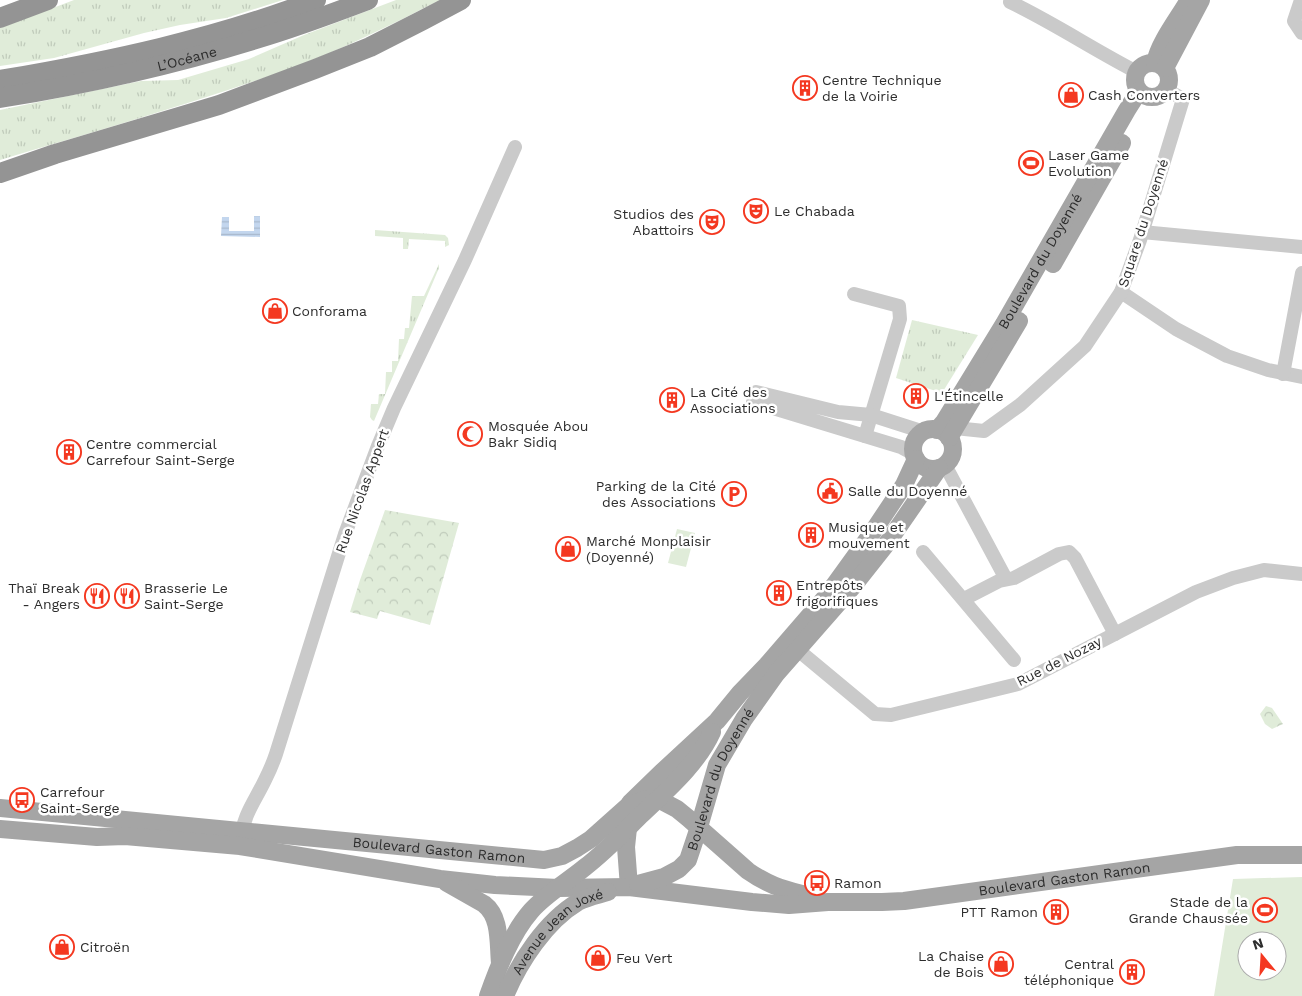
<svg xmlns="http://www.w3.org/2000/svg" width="1302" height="996" font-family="'Work Sans',sans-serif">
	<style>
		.grass { fill: url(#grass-tufts) }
		.forest { fill: url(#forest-crowns) }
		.garden { fill: #e0ecd9; fill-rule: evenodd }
		.water { fill: url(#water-rules) }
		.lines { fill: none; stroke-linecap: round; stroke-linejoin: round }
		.minor { stroke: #cacaca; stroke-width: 14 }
		.major { stroke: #a5a5a5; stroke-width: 18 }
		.highway { stroke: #949494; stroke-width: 20 }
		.labels { text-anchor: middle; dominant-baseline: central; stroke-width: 5; stroke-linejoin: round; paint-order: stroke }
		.street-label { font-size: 14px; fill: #2d2d2d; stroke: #fff }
		.poi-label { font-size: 14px; fill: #2d2d2d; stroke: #fff; text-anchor: start }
	</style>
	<defs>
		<pattern id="grass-tufts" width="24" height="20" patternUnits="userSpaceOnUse" patternTransform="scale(1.25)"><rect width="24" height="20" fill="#e0ecd9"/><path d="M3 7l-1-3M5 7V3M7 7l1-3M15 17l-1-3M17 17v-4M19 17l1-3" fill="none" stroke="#c0cbbb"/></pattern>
		<pattern id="forest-crowns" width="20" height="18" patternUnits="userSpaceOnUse" patternTransform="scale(1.25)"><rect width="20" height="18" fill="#e0ecd9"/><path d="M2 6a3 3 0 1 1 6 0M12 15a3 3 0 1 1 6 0" fill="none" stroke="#c0cbbb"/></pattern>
		<pattern id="water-rules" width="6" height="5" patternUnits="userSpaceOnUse" patternTransform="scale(1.25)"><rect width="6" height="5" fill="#c3d6ee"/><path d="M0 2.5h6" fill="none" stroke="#a8b8cc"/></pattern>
	</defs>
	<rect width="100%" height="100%" fill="#fff"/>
	<g class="grass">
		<polygon points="74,0 283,0 226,18 180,25 144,33 54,58 0,66 0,28"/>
		<path d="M396,0H440C391,25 341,50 289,69C194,103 97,131 0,160V110L141,81L178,80L249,59L304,35Z"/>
		<polygon points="375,230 445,235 448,238 449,245 445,247 445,241 409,239 408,249 403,249 403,238 375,236"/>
		<polygon points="439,264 439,268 374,421 372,420 370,417 371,404 378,404 379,394 385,394 386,372 392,372 392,361 398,361 399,339 404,339 405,328 409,328 412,296 424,296"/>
		<polygon points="912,320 978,335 942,393 896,378"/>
	</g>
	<g class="forest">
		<polygon points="385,510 459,523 430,625 380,611 377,619 350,612 360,580"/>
		<polygon points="1266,706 1272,708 1283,724 1272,729 1265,724 1260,714"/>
	</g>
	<g class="garden">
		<polygon points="677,529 695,533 686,567 668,563"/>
		<path d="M1302,877V996H1214L1233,879ZM1247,941H1277V971H1247Z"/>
	</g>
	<polygon class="water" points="254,216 260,216 260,237 221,236 222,217 229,217 229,231 254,231"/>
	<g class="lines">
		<g class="minor">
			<polyline points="1301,0 1294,21 1302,33"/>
			<path d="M1010,2C1054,23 1094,50 1137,72"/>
			<polyline points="1142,232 1302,247"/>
			<polyline points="1121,292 1176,329 1227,356 1268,370 1302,377"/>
			<polyline points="854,294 899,306 900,319 865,436"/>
			<polyline points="1283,374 1302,273"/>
			<polyline points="955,428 984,431 1020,405 1085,346 1121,292 1140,240 1183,99 1167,90"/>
			<polyline points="914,454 901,447 753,402 756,392 838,412 871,415 924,432"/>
			<polyline points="945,465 1006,579"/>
			<polyline points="923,552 1014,660"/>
			<polyline points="964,599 999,581 1014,578 1059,554 1069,552 1075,558 1115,634"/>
			<polyline points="798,650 875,714 891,715 1018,684 1196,592 1233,578 1264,570 1302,574"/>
			<path d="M241,839C243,815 255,801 265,780C269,772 273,763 276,754L345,534L378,446L394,408L465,260L515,147"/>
		</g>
		<g class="major">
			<circle cx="1152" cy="80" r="17"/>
			<path d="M1155,63C1159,43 1177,20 1187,3"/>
			<polyline points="1165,68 1201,0"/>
			<polyline points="1053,264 1122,143"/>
			<circle cx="933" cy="449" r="20"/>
			<path id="s1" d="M937,430L944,422L1004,324L1127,110L1139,91"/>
			<polyline points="949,438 1019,321"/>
			<polyline points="630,803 662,772 717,721 740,693 767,665 825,598 872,533 904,485 916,459"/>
			<path id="s2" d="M0,808L544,860L562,856L577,848L591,839L628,806L647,799H658L677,809L688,818L748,871C772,888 789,890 816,898"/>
			<polyline points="628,828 626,847 629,887"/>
			<path id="s3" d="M0,829L97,837L125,836L240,846L440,879L495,885L558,888L629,887L752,902L789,905L828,902H882L904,901L1237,855H1302"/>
			<path d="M447,883L484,904C501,917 498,943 500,963"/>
			<path id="s4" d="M638,884L664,877L679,869L688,860L699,827L717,765L744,719L776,674L854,585L888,542L939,468"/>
			<path d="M488,996C498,968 511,934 531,911C546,894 567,882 584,868C605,852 622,834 640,816C666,791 697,765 712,732"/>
			<path id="s5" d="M505,996C519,962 546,921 578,902C587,897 598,895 608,892"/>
		</g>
		<g class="highway">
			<polyline points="0,18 48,0"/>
			<path d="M0,80C107,62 215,39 316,0"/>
			<path id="s6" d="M0,98C87,84 172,65 256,39C294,28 331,14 368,0"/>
			<polyline points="0,173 55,154 219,105 315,69 370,47 423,20 461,0"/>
		</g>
	</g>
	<defs>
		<symbol id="building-ring" viewBox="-11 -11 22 22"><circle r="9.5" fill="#fff" stroke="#f43820" stroke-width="1.5"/><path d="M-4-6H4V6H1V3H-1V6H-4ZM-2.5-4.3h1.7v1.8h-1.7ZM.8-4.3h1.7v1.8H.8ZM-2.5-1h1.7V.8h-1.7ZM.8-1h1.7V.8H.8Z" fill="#f43820"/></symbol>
		<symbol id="shop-ring" viewBox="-11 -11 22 22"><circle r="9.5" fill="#fff" stroke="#f43820" stroke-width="1.5"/><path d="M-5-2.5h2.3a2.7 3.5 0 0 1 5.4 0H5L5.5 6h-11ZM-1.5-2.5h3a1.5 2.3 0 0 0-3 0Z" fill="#f43820"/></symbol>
		<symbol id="stadium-ring" viewBox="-11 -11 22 22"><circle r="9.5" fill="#fff" stroke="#f43820" stroke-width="1.5"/><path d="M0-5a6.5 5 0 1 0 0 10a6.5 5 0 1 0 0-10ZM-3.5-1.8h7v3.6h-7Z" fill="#f43820"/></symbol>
		<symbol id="theatre-ring" viewBox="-11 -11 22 22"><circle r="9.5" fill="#fff" stroke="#f43820" stroke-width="1.5"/><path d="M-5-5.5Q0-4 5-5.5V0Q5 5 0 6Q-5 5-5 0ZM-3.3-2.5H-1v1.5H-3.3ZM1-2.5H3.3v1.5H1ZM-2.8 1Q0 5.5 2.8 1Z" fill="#f43820"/></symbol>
		<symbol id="mosque-ring" viewBox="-11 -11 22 22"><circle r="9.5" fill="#fff" stroke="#f43820" stroke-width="1.5"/><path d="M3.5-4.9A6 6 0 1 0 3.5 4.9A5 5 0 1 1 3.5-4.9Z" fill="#f43820"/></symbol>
		<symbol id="civic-ring" viewBox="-11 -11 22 22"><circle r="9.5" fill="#fff" stroke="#f43820" stroke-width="1.5"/><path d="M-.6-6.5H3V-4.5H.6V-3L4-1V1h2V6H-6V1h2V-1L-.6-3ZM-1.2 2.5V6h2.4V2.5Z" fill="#f43820"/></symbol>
		<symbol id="parking-ring" viewBox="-11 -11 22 22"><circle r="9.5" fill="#fff" stroke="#f43820" stroke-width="1.5"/><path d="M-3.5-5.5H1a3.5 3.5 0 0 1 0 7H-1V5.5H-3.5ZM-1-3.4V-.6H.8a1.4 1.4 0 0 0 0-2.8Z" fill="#f43820"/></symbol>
		<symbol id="restaurant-ring" viewBox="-11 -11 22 22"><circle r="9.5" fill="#fff" stroke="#f43820" stroke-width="1.5"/><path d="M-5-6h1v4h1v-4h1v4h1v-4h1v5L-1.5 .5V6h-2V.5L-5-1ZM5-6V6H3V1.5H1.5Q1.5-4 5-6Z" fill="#f43820"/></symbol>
		<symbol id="bus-ring" viewBox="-11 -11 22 22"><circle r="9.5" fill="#fff" stroke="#f43820" stroke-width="1.5"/><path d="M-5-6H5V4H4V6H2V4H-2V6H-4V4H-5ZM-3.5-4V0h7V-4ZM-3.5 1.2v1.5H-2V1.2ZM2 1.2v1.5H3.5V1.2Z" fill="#f43820"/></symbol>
	</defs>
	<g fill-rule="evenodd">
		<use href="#building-ring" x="791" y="74" width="28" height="28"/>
		<use href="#shop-ring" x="1057" y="81" width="28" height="28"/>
		<use href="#stadium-ring" x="1017" y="149" width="28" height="28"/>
		<use href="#theatre-ring" x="742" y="197" width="28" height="28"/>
		<use href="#theatre-ring" x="698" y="208" width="28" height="28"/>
		<use href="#shop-ring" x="261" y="297" width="28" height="28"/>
		<use href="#building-ring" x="902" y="382" width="28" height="28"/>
		<use href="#building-ring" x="658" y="386" width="28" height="28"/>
		<use href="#mosque-ring" x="456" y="420" width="28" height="28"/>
		<use href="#building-ring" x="55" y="438" width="28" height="28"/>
		<use href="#civic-ring" x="816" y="477" width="28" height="28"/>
		<use href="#parking-ring" x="720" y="480" width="28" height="28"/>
		<use href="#building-ring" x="797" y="521" width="28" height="28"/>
		<use href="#shop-ring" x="554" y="535" width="28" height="28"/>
		<use href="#building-ring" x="765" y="579" width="28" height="28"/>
		<use href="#restaurant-ring" x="83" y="582" width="28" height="28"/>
		<use href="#restaurant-ring" x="113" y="582" width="28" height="28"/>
		<use href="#bus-ring" x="8" y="786" width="28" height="28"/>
		<use href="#bus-ring" x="803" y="869" width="28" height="28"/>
		<use href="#stadium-ring" x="1251" y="896" width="28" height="28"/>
		<use href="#building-ring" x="1042" y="898" width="28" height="28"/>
		<use href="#shop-ring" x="48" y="933" width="28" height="28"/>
		<use href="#shop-ring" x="584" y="944" width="28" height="28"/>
		<use href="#shop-ring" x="987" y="950" width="28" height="28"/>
		<use href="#building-ring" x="1118" y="958" width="28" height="28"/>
	</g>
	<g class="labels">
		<g class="street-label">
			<text stroke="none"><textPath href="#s6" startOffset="191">L’Océane</textPath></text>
			<text transform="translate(1143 223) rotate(-72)">Square du Doyenné</text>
			<text stroke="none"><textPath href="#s1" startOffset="198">Boulevard du Doyenné</textPath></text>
			<text transform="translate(362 491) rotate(-70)">Rue Nicolas Appert</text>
			<text transform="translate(1059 661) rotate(-27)">Rue de Nozay</text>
			<text stroke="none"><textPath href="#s4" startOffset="144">Boulevard du Doyenné</textPath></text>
			<text stroke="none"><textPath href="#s2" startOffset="441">Boulevard Gaston Ramon</textPath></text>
			<text stroke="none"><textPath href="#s3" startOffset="1071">Boulevard Gaston Ramon</textPath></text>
			<text stroke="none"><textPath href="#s5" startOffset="86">Avenue Jean Joxé</textPath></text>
		</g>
		<g class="poi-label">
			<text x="822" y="80">Centre Technique<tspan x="822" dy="16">de la Voirie</tspan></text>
			<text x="1088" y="95">Cash Converters</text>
			<text x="1048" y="155">Laser Game<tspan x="1048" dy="16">Evolution</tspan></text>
			<text x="774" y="211">Le Chabada</text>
			<text x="694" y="214" text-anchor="end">Studios des<tspan x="694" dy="16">Abattoirs</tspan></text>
			<text x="292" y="311">Conforama</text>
			<text x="690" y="392">La Cité des<tspan x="690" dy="16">Associations</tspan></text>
			<text x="934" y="396">L'Étincelle</text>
			<text x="488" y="426">Mosquée Abou<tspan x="488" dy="16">Bakr Sidiq</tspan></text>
			<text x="86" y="444">Centre commercial<tspan x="86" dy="16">Carrefour Saint-Serge</tspan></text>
			<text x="716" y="486" text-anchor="end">Parking de la Cité<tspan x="716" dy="16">des Associations</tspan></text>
			<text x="848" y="491">Salle du Doyenné</text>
			<text x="828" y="527">Musique et<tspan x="828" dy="16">mouvement</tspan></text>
			<text x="586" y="541">Marché Monplaisir<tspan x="586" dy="16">(Doyenné)</tspan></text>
			<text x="796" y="585">Entrepôts<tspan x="796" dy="16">frigorifiques</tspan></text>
			<text x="80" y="588" text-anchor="end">Thaï Break<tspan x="80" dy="16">- Angers</tspan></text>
			<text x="144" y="588">Brasserie Le<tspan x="144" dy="16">Saint-Serge</tspan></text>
			<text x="40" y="792">Carrefour<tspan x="40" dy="16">Saint-Serge</tspan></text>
			<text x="834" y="883">Ramon</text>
			<text x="1248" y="902" text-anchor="end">Stade de la<tspan x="1248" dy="16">Grande Chaussée</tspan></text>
			<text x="1038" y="912" text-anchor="end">PTT Ramon</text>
			<text x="80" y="947">Citroën</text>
			<text x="984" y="956" text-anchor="end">La Chaise<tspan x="984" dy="16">de Bois</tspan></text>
			<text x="616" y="958">Feu Vert</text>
			<text x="1114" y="964" text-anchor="end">Central<tspan x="1114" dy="16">téléphonique</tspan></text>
		</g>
	</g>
	<g transform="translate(1262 956) rotate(342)"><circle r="24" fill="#ffffff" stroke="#ababab"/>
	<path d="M0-4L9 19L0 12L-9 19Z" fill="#f43820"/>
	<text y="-8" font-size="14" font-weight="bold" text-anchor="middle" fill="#2d2d2d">N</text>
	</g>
</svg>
